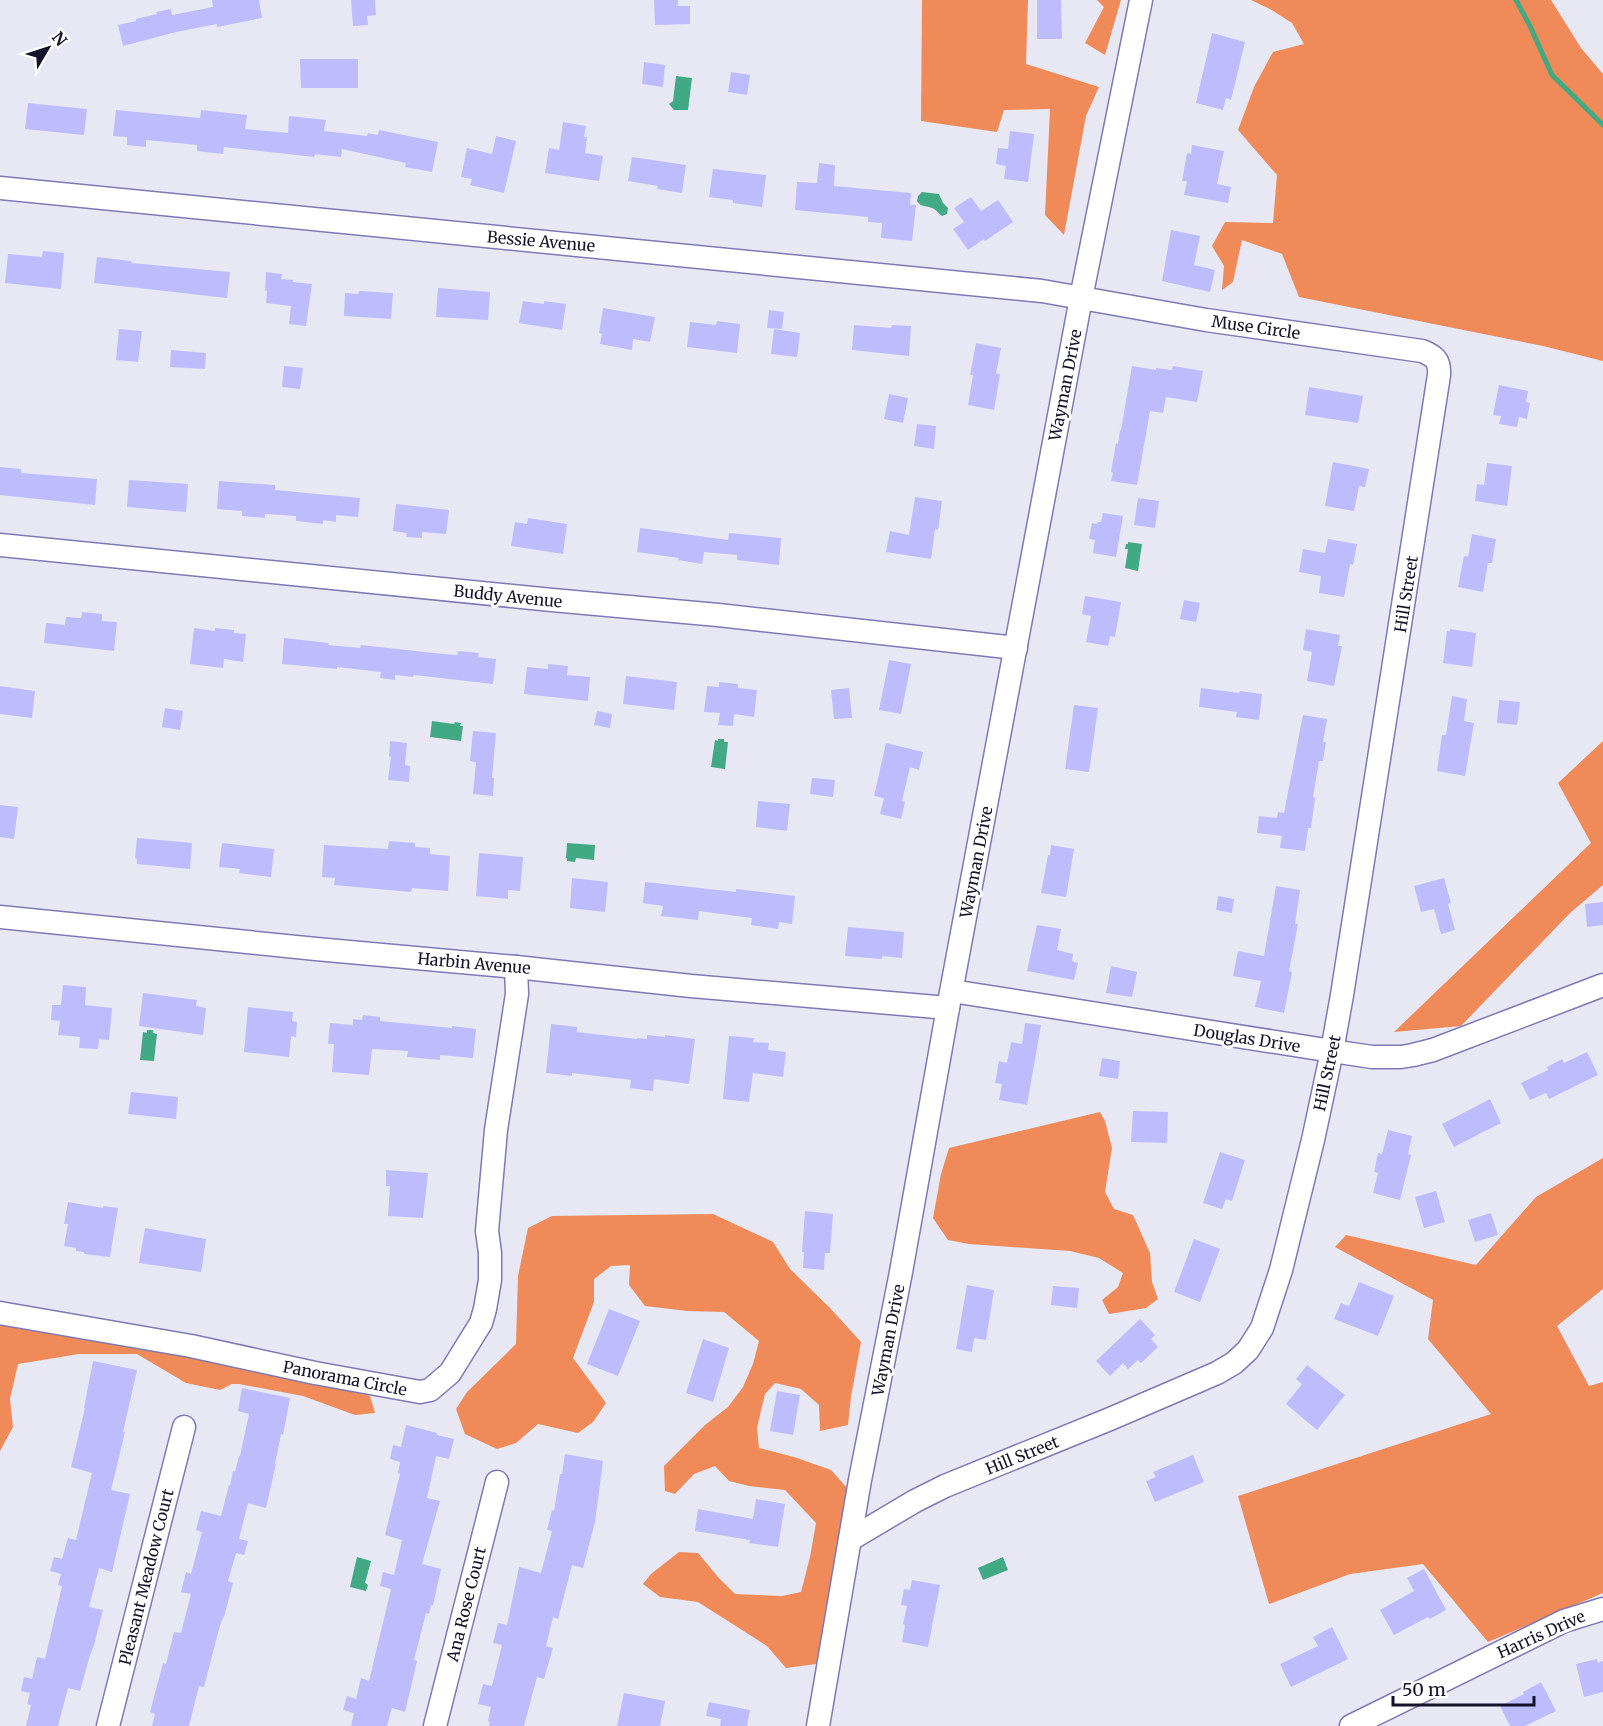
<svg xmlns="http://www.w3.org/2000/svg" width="1603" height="1726" font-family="Merriweather,serif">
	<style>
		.forest { fill: #f08a58 }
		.water { fill: #41a984 }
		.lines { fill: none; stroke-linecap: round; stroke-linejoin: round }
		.stream { stroke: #41a984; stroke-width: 5 }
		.building { fill: #bebcfc }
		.minor-casing { stroke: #7d7ab5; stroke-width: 25 }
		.minor { stroke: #fff; stroke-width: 22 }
		.labels { text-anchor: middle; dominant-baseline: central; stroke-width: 6; stroke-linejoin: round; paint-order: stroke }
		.street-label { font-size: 16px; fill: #15132a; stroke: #fff }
	</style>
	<rect width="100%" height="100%" fill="#e8e8f5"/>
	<g class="forest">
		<polygon points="922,0 1028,0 1026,64 1099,87 1086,116 1064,235 1045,215 1050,109 1004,110 997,132 921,121"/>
		<polygon points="1097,0 1121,0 1105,55 1085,43 1104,7"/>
		<polygon points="1251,0 1551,0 1581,48 1603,74 1603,361 1543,346 1299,297 1282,254 1242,240 1233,282 1222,290 1224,266 1212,246 1225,222 1273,223 1277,175 1238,130 1254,87 1273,52 1304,44 1292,23 1270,9"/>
		<polygon points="1603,741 1603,885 1570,913 1461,1026 1394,1032 1591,843 1558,783"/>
		<polygon points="1100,1112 1105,1121 1112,1148 1105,1192 1114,1209 1133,1215 1150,1253 1152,1282 1158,1299 1146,1308 1109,1314 1102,1300 1118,1287 1123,1273 1099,1258 1070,1251 969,1244 948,1240 933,1218 941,1174 949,1148"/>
		<polygon points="1603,1158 1603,1289 1557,1326 1589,1386 1603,1382 1603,1593 1488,1642 1423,1564 1350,1574 1269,1604 1238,1496 1491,1414 1428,1339 1433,1300 1335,1247 1346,1235 1476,1265 1536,1197"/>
		<polygon points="713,1214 773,1242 790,1269 829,1307 861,1342 851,1397 848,1425 820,1431 819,1405 801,1389 775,1383 765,1394 757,1428 759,1448 794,1457 831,1470 847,1488 825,1630 816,1664 786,1668 767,1646 698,1602 660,1597 643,1584 651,1574 679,1552 698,1553 718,1577 735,1594 782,1596 801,1592 810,1557 816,1523 785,1490 749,1486 729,1481 715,1466 694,1474 675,1494 665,1491 664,1466 705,1425 728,1407 743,1387 753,1364 759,1341 724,1312 687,1311 645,1306 629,1285 630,1265 611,1266 594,1279 594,1302 573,1358 606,1403 593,1422 578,1433 538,1424 516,1443 497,1449 465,1434 456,1409 467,1392 516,1344 518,1276 528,1228 552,1216"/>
		<polygon points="0,1322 35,1324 294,1377 370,1396 375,1413 355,1415 303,1396 239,1384 232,1384 220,1390 186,1383 137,1354 79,1354 18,1364 10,1399 13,1427 0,1451"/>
	</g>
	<g class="water">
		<polygon points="676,76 692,78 688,110 674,110 669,104 673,101"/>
		<path d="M922,192L939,194L943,203L948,208L947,214L942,216C939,214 936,209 932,208C925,205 922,208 917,201L918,196Z"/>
		<polygon points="1128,542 1142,544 1138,571 1125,568 1128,549 1125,549 1126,544 1128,544"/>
		<polygon points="432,721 454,724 455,722 461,723 460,726 463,726 461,741 430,737"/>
		<polygon points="718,739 724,739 724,742 728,742 725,769 711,767 715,740 718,741"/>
		<polygon points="567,843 595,845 594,860 576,858 575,862 567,861 567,858 566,858"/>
		<polygon points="147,1030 153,1030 153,1033 157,1034 154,1061 140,1060 143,1032 147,1033"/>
		<polygon points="357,1557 371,1561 365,1583 368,1585 366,1591 350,1587"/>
		<polygon points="1003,1557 1008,1570 983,1580 978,1568"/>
	</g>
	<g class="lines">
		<polyline class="stream" points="1516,0 1530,26 1552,75 1603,125"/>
	</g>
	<g class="building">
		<polygon points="212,0 259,0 262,18 217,27 217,24 176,32 123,46 118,25 136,21 136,19 157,14 156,12 171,9 172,15 213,7"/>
		<polygon points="351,0 375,0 376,15 367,16 368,25 353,26"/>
		<polygon points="654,0 678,0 678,6 690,6 690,24 655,25"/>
		<polygon points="1037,0 1061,0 1062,39 1037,39"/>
		<polygon points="1212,33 1245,42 1231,100 1226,98 1223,110 1196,103"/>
		<polygon points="300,59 358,59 358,88 301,88"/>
		<polygon points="644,62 665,65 663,87 642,84"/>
		<polygon points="731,72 750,75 747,95 728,92"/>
		<polygon points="28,103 87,109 84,135 25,129"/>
		<polygon points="116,110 200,118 201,110 247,115 245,129 288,133 289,116 326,120 324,131 367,136 368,133 378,135 379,130 438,142 432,172 405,167 406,163 342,149 341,157 315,154 314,157 224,147 223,154 197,151 197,145 146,140 146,147 127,145 127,137 113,136"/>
		<polygon points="563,122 586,126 584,137 587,137 585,153 603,156 599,181 545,173 549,148 559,150"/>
		<polygon points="1010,131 1034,134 1028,182 1004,179 1006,166 996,164 998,148 1008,149"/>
		<polygon points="496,136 516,141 504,193 470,185 472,179 461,177 467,148 492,154"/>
		<polygon points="1192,145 1224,151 1217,184 1231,187 1228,203 1184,195 1187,181 1182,181 1187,153 1191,154"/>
		<polygon points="632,157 686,165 682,193 657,189 658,186 628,181"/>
		<polygon points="819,163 835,165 834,186 911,193 910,205 916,205 912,241 881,238 882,223 868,222 868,217 795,210 797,182 817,183"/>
		<polygon points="713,169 766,175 762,207 733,203 733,200 709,197"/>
		<polygon points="971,197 981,211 998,200 1013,222 985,241 984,239 968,250 953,229 964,222 954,208"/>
		<polygon points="1171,230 1200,236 1194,265 1215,270 1210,292 1162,281"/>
		<polygon points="43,251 64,253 61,289 5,283 8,254 42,257"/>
		<polygon points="97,257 131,261 131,263 230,272 227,298 94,283"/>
		<polygon points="266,272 282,274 281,279 293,280 293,282 312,284 306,326 289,324 291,306 266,303 267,291 265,291"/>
		<polygon points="438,288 490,292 488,320 436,317"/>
		<polygon points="359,291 393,293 391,319 344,316 345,293 358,294"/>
		<polygon points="523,301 544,304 544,301 566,304 562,330 519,323"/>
		<polygon points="603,308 655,317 650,342 633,339 632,350 600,344 602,334 599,333"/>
		<polygon points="769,310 784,312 782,329 767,328"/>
		<polygon points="717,321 740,324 737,353 687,347 690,322 716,325"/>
		<polygon points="854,325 891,328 892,325 911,326 909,356 852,350"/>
		<polygon points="119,329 142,331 138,362 116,360"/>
		<polygon points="774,329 800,333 797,357 771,354"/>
		<polygon points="976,343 1001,348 996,373 1000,374 994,410 968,405 973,375 970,375"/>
		<polygon points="171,350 206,353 205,369 170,367"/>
		<polygon points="284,366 303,368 300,389 282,387"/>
		<polygon points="1132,366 1156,370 1156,368 1172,370 1173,366 1203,371 1197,402 1166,397 1163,413 1150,411 1137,485 1111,481 1113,473 1111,472 1116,443 1118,444 1120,430 1121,430"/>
		<polygon points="1499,385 1528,391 1526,402 1530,403 1527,419 1519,417 1517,427 1499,424 1501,416 1493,415"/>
		<polygon points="1309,387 1363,396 1358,423 1305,415"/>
		<polygon points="889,394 908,398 903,423 884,419"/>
		<polygon points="917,424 936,426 934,449 914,446"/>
		<polygon points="1333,462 1369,469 1365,487 1359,486 1354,511 1325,506"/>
		<polygon points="1487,463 1512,466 1507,506 1475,501 1477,484 1484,485"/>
		<polygon points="0,467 21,469 21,473 97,479 95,505 0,495"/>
		<polygon points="129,480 188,484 186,512 127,507"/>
		<polygon points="219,481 275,485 275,490 360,498 358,517 336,515 336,522 323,520 323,524 296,521 296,516 265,514 265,518 242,516 242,511 217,509"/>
		<polygon points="915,497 942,501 938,530 935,529 931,559 886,552 890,531 909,535"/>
		<polygon points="1138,498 1159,501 1155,528 1134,525"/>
		<polygon points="396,504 449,510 446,534 422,532 422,538 406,537 407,533 393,531"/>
		<polygon points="1103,513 1123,516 1116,557 1093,553 1095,540 1089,539 1092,523 1097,524 1098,522 1101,522"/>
		<polygon points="528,518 567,524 563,554 511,546 515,522 527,524"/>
		<polygon points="640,528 728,540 729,533 781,538 779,565 737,560 737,555 704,552 702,564 678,560 679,558 637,552"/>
		<polygon points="1472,534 1496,539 1492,563 1488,563 1483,592 1458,587 1464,556 1468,557"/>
		<polygon points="1328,539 1357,544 1353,565 1350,564 1344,597 1319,593 1321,576 1299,572 1303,549 1325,553"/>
		<polygon points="1085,596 1121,602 1115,637 1110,636 1108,646 1086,642 1091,616 1082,614"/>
		<polygon points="1184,600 1200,603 1196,622 1180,619"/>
		<polygon points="82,612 102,614 102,621 117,622 114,651 44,643 46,623 65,625 66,617 81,618"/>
		<polygon points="194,628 215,631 215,628 234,630 234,633 246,634 243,662 224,659 223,668 190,664"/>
		<polygon points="1306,629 1340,635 1338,646 1342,646 1334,686 1307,681 1312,652 1303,650"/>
		<polygon points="1450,629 1476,633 1472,667 1443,663 1447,631 1450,631"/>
		<polygon points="284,638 329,643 328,645 360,648 361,645 443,654 457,655 458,651 479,653 478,657 496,659 493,684 414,675 413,677 395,675 395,680 380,678 381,672 337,667 337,669 282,664"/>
		<polygon points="889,660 911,664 901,714 879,710"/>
		<polygon points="548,664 568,666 567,675 590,677 588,701 524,694 527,667 548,669"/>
		<polygon points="626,676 677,682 674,710 623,704"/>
		<polygon points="719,682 738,684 738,688 757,690 754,717 734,714 733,726 718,725 720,713 704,712 707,686 719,687"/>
		<polygon points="0,686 35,691 32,718 0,714"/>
		<polygon points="849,688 852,718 834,719 831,690"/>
		<polygon points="1201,688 1239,693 1240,691 1262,694 1259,720 1236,717 1237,712 1199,707"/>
		<polygon points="1452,696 1467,699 1464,721 1474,723 1465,776 1437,771 1442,735 1446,735"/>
		<polygon points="1499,700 1520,702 1517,725 1497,723"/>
		<polygon points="1074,705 1098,708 1089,772 1065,769"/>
		<polygon points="165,708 183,711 180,730 162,727"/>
		<polygon points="597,711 612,714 610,728 594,725"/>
		<polygon points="1303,715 1327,719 1323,742 1326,742 1323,761 1319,761 1313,797 1315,798 1311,828 1308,828 1305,851 1280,848 1282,836 1257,833 1259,816 1277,818 1278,812 1284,813"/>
		<polygon points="473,731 496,733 492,778 494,778 493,796 473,794 476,762 470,761"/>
		<polygon points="390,741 407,743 405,765 410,766 409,782 388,780 391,757 389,756"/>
		<polygon points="886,743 923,752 919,770 910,767 902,801 905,802 901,819 880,814 884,798 874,796"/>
		<polygon points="812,778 835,780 833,797 810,794"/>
		<polygon points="758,801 790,804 787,831 756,827"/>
		<polygon points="0,805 18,807 14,839 0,837"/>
		<polygon points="137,838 192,843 190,869 137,864 137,859 135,858"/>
		<polygon points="389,841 415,843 415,847 430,848 430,854 450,856 448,891 412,888 411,892 334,885 335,878 322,877 324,845 388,849"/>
		<polygon points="222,843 274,849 271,877 239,873 240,869 219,867"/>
		<polygon points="1051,845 1074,849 1066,897 1041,893 1048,855 1050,855"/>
		<polygon points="479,853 523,857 520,891 508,890 508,899 476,896"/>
		<polygon points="572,878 608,882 605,912 570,908"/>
		<polygon points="1444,878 1451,903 1448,904 1455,930 1441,934 1434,909 1421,912 1414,886"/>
		<polygon points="645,882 736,892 736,889 795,896 792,924 779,922 778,929 751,925 752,918 699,911 698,920 661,916 663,906 643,903"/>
		<polygon points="1276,886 1300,890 1295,924 1298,924 1289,971 1292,972 1284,1013 1255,1007 1261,981 1233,976 1238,951 1264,956"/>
		<polygon points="1218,896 1234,899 1232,913 1216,910"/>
		<polygon points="1603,902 1603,925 1587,927 1585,904"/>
		<polygon points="1037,925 1061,929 1057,950 1073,954 1072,961 1078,963 1074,980 1027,971"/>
		<polygon points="848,927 904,932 902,958 882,956 882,959 845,956"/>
		<polygon points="1111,966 1137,972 1132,997 1106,993"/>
		<polygon points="63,985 86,987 85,1005 112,1008 109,1040 99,1039 98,1049 79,1048 80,1037 58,1035 60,1021 51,1020 52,1005 61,1005"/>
		<polygon points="143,993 197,1000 196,1006 206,1008 203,1035 139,1026"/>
		<polygon points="248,1007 293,1012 292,1021 297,1022 296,1037 291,1036 289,1057 244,1052"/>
		<polygon points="363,1015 380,1017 380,1021 452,1028 452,1026 476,1029 473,1058 440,1055 440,1060 407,1057 408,1051 372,1049 369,1075 332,1072 334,1044 328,1044 330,1023 353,1025 353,1019 362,1020"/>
		<polygon points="1025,1023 1041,1025 1027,1105 999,1100 1002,1084 995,1083 999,1061 1007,1063 1011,1042 1022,1044"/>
		<polygon points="551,1024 577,1027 577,1032 637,1039 637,1038 647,1039 647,1035 665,1037 665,1035 695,1039 689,1084 654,1079 653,1091 630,1088 631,1080 572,1073 572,1076 546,1073"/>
		<polygon points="729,1036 754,1038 753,1042 769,1043 768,1050 786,1052 783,1077 753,1073 749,1102 723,1099"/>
		<polygon points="1587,1052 1598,1075 1549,1099 1546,1093 1530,1100 1521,1083 1548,1070 1547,1067 1562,1059 1564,1063"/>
		<polygon points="1102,1058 1120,1061 1118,1079 1099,1076"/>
		<polygon points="131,1092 178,1097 176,1119 128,1114"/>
		<polygon points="1490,1099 1501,1123 1454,1147 1442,1124"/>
		<polygon points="1133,1111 1168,1112 1167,1143 1131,1142"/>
		<polygon points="1388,1130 1412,1136 1408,1154 1411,1155 1400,1200 1373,1193 1378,1173 1374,1172 1378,1153 1382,1154"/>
		<polygon points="1220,1152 1245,1160 1232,1201 1226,1199 1222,1209 1203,1203"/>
		<polygon points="386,1170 428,1173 423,1218 388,1216 390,1186 386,1186"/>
		<polygon points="1436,1191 1445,1222 1424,1228 1415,1197"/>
		<polygon points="68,1202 103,1208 103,1206 118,1208 110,1257 84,1254 84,1252 76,1251 76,1248 64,1246 68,1224 64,1224"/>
		<polygon points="805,1211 833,1214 830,1253 825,1253 824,1270 803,1268 804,1252 802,1252"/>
		<polygon points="1491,1213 1498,1235 1475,1242 1468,1220"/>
		<polygon points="145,1228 206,1239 201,1272 139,1263"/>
		<polygon points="1194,1239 1220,1249 1200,1302 1174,1292"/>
		<polygon points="1359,1282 1394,1296 1378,1336 1334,1319 1341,1303 1349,1306"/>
		<polygon points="967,1285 994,1290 986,1340 974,1338 972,1352 956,1349"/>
		<polygon points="1053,1286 1079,1288 1077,1308 1051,1305"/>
		<polygon points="609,1309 640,1321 618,1376 587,1364"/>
		<polygon points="1140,1319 1155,1335 1151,1339 1158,1347 1141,1363 1138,1360 1128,1369 1123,1363 1110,1376 1096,1361"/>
		<polygon points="703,1339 729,1348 713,1402 686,1393"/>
		<polygon points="93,1361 137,1370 123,1432 125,1432 111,1490 130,1494 112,1572 99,1568 89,1607 103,1610 94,1645 90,1655 80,1691 68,1688 58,1726 26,1726 31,1705 27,1704 30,1693 21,1691 24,1677 32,1679 37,1657 45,1659 62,1586 58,1585 61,1574 50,1571 54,1557 62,1559 68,1538 76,1540 92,1473 71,1467 85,1408 84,1408"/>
		<polygon points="1307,1365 1345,1395 1317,1430 1286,1404 1302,1384 1296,1379"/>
		<polygon points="242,1388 290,1398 283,1435 281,1434 275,1464 276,1464 266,1508 248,1503 239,1539 248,1541 244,1555 236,1553 228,1581 233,1583 224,1617 223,1617 219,1629 204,1687 199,1686 189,1726 152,1726 155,1714 150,1712 163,1663 166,1664 174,1632 181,1633 191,1594 181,1592 186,1572 191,1574 202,1532 196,1530 201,1511 221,1516 229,1485 230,1486 233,1471 235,1472 239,1456 240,1456 249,1414 238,1411"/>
		<polygon points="777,1391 800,1395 793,1435 770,1431"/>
		<polygon points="406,1425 437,1433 437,1435 454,1439 449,1459 436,1456 427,1498 440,1501 422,1564 441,1569 433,1605 431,1605 429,1614 426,1613 414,1660 417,1661 405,1712 392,1708 387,1726 351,1726 354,1713 343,1710 347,1696 356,1699 361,1678 369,1681 391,1589 380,1586 383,1572 394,1575 402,1540 385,1535 400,1474 398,1473 400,1462 390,1459 393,1445 401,1447"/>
		<polygon points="565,1454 603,1461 595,1522 583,1568 572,1565 558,1619 553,1617 546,1646 553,1648 544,1679 537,1677 524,1726 489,1726 490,1722 488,1721 491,1707 478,1704 483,1684 492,1686 502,1645 493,1643 498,1623 507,1625 519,1567 541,1573 552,1531 547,1530 552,1510 554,1511 560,1474 562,1474"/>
		<polygon points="1193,1455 1204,1482 1155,1502 1146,1481 1156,1477 1153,1472"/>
		<polygon points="756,1499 785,1504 778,1547 749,1543 750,1540 695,1531 698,1509 753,1519"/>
		<polygon points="1424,1569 1446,1610 1430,1619 1428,1617 1394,1635 1380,1610 1414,1591 1407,1578"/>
		<polygon points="912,1580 940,1585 928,1647 902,1642 905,1625 903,1624 907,1606 901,1605 904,1589 910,1590"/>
		<polygon points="1332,1627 1348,1659 1291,1687 1280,1664 1318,1646 1313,1637"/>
		<polygon points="1597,1659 1598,1663 1603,1661 1603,1692 1584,1697 1576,1664"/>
		<polygon points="1541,1682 1556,1711 1525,1726 1510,1726 1500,1706 1524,1694 1523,1692"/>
		<polygon points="624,1693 665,1701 660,1726 617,1726"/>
		<polygon points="709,1702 750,1710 747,1726 720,1726 721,1719 706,1716"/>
	</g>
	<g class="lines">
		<defs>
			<g id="minor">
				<path d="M0,188L1042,291L1206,320L1422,351C1435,356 1440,361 1439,375L1342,995L1332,1051L1313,1140L1281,1270L1262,1328L1248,1350L1234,1363L1217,1373L1110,1419L945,1486L915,1501L851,1539"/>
				<polyline points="0,545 552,600 718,615 1016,648"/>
				<polyline points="0,917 316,949 516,967 691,986 948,1008"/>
				<polyline points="952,991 1332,1051 1372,1057 1401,1057 1413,1055 1433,1050 1603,985"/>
				<polyline points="0,1313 191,1346 315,1373 420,1392 430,1390 450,1373 481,1323 485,1309 490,1280 490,1253 487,1231 496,1130 517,994 516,967"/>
				<polyline points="108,1726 184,1427"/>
				<polyline points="435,1726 497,1482"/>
				<polyline points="818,1726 860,1480 901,1272 948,1008 1081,298 1141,0"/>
				<polyline points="1351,1726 1564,1621 1603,1609"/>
			</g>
		</defs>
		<use href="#minor" class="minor-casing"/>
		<use href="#minor" class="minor"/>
	</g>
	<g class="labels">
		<g class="street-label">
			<text transform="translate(541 241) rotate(5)">Bessie Avenue</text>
			<text transform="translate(1256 327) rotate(8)">Muse Circle</text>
			<text transform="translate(1065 385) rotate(-79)">Wayman Drive</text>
			<text transform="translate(1406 594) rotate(-81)">Hill Street</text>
			<text transform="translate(508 596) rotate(6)">Buddy Avenue</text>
			<text transform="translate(976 862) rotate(-79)">Wayman Drive</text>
			<text transform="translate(474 963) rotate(5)">Harbin Avenue</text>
			<text transform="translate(1247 1038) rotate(9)">Douglas Drive</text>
			<text transform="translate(1327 1073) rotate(-78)">Hill Street</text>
			<text transform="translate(888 1340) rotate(-79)">Wayman Drive</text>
			<text transform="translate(345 1378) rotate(11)">Panorama Circle</text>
			<text transform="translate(1022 1455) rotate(-22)">Hill Street</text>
			<text transform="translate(146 1577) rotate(-76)">Pleasant Meadow Court</text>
			<text transform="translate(466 1604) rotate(-76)">Ana Rose Court</text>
			<text transform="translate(1541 1634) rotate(-24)">Harris Drive</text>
		</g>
	</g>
	<g transform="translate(48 48) rotate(51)" stroke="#ffffff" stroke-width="4.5" paint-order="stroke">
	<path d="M0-4.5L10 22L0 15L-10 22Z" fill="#15132a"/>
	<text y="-9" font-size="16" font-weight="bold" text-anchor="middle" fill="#15132a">N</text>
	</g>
	<path d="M1393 1696v9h141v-9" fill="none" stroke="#15132a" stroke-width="3"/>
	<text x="1402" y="1696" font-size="18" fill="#15132a" stroke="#ffffff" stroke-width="4.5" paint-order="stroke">50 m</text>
</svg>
